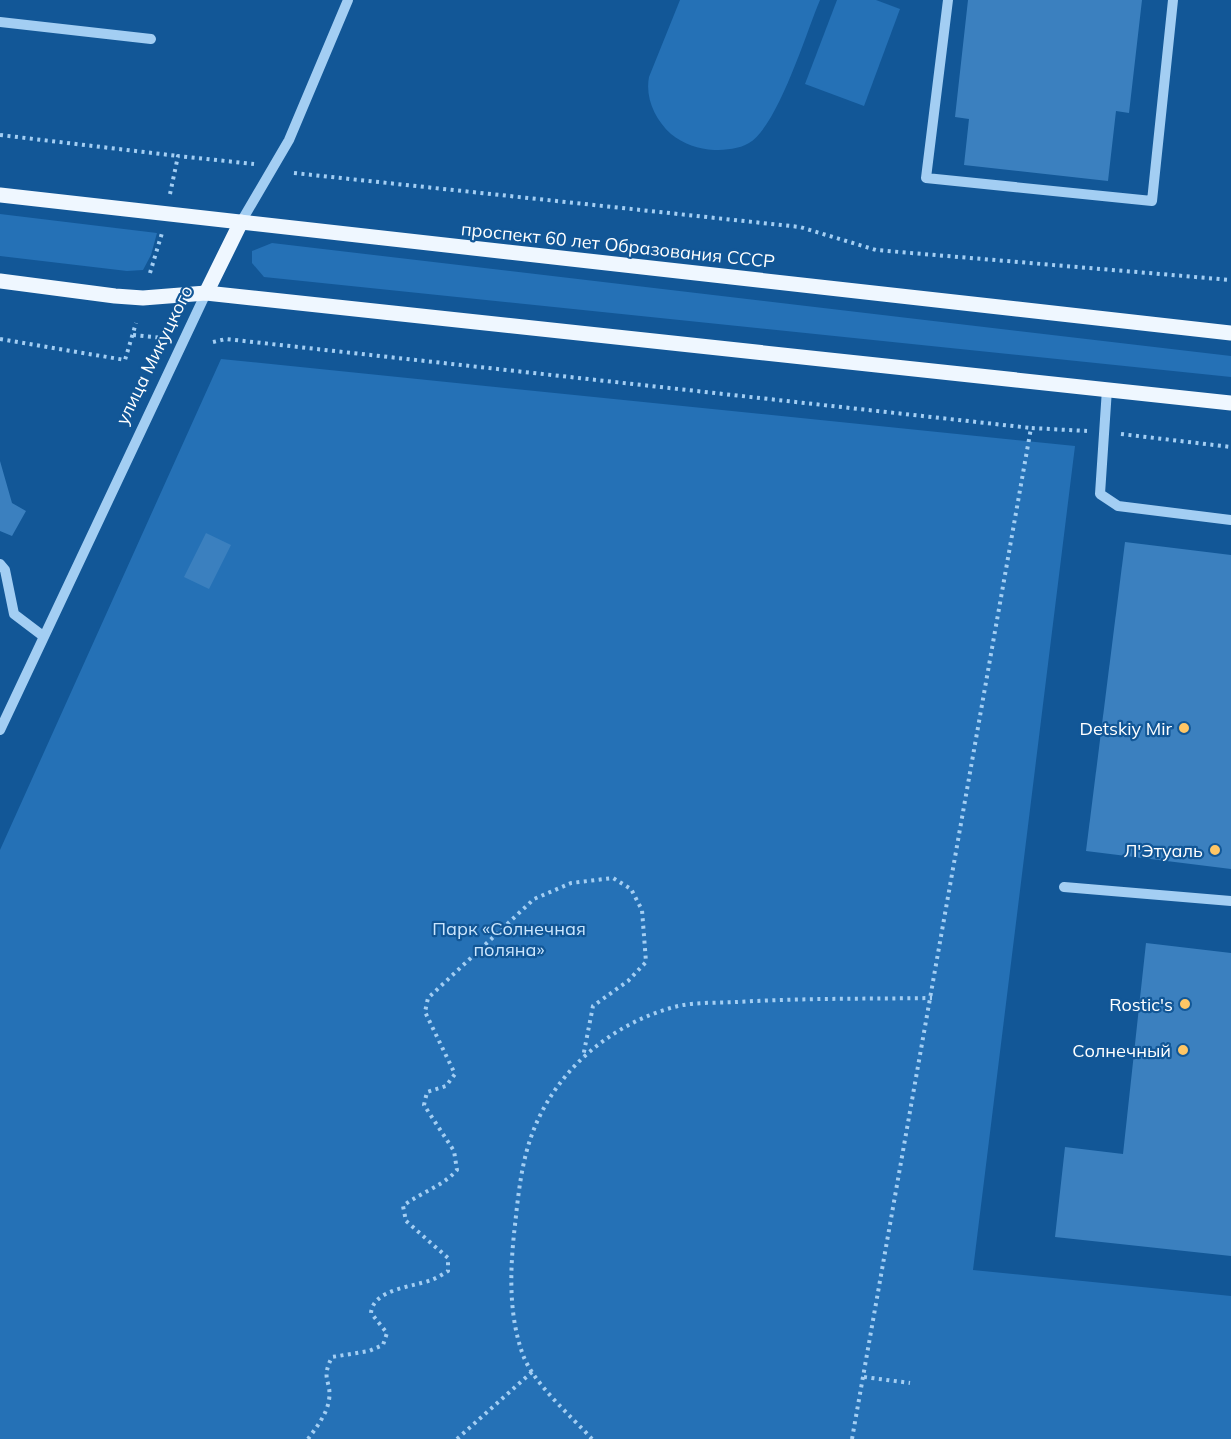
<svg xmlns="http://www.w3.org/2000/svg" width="1231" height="1439" font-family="Mulish,sans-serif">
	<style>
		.green { fill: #2571b6 }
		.building { fill: #3b80bf }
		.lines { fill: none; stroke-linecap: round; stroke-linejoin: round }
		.path { stroke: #a3cef3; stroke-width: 4; stroke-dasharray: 3 4.5; stroke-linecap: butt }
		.minor { stroke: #a3cef3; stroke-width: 10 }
		.major { stroke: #eff7ff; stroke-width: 15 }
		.poi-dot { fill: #ffc665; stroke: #125797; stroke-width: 2 }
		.labels { text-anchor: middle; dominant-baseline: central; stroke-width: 4.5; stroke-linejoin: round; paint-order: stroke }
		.street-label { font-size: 18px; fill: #fff; stroke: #125797 }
		.poi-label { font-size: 18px; fill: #fff; stroke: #125797; text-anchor: end }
		.park-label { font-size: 18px; fill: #cbe6fd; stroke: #125797 }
	</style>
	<rect width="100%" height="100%" fill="#125797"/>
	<g class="green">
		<path d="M680,0H820C806,33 778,126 749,143C739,149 726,150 714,150C699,149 683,144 671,134C655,119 645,98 649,77Z"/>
		<polygon points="837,0 876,0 900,9 864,106 805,84"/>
		<polygon points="0,214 157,233 151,255 143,270 127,271 0,256"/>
		<polygon points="272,243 1231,356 1231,377 264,277 252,263 252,251"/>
		<polygon points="221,359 1075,446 973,1270 1231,1296 1231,1439 0,1439 0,850"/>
	</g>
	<g class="building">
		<polygon points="968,0 1142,0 1129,113 1116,111 1108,181 964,165 969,119 955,117"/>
		<polygon points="0,461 12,503 26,511 12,536 0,531"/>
		<polygon points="206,533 231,545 209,589 184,577"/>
		<polygon points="1125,542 1231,555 1231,869 1086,851"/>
		<polygon points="1146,943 1231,953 1231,1256 1055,1237 1065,1147 1123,1154"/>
	</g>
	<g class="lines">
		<g class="path">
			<polyline points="0,135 178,156"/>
			<polyline points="294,173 800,227 876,250 1231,280"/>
			<polyline points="170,194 178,156 254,164"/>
			<polyline points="150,273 162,233"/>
			<polyline points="133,335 163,338"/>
			<polyline points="0,339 125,360 136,323"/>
			<polyline points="213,342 226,339 1031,428"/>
			<polyline points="1121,434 1231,447"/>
			<polyline points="864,1377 910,1383"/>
			<path d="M308,1439C316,1428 327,1414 329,1400C332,1380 320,1381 332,1357L369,1351L383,1345L387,1333L371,1313C373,1289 413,1287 431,1280C437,1278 443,1274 448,1271V1258L406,1221L403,1206C421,1192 442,1187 457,1170L454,1151L424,1105L427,1092L446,1086L455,1074L425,1012L428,998L534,899L571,883L613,878L631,889L642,910L646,962L628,981L593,1006L583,1057"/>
			<polyline points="457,1439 532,1372"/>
			<path d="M592,1439C570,1415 534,1384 523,1355C508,1314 510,1268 515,1225C518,1197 521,1167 530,1140C552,1073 610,1023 678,1006C696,1002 718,1003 737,1002C802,998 867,999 932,998"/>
			<polyline points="852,1439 1031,428 1087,431"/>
		</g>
		<g class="minor">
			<polyline points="948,0 926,178 1152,201 1173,0"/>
			<polyline points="0,22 151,39"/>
			<polyline points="241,222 289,140 348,0"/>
			<polyline points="1107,389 1100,494 1118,506 1231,520"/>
			<polyline points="0,564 5,570 14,614 43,636"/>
			<polyline points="0,730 206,293"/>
			<polyline points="1064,887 1231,901"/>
		</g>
		<g class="major">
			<polyline points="0,195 1231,333"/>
			<polyline points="0,281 115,296 143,298 206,293 1231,403"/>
			<polyline points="206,293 241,222"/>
		</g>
	</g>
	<g class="poi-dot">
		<circle cx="1184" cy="728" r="6"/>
		<circle cx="1215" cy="850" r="6"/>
		<circle cx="1185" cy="1004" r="6"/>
		<circle cx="1183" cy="1050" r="6"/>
	</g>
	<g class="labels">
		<g class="street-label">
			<text transform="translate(618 245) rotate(6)">проспект 60 лет Образования СССР</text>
			<text transform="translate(154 355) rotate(-64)">улица Микуцкого</text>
		</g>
		<g class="poi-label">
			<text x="1172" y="728">Detskiy Mir</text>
			<text x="1203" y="850">Л'Этуаль</text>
			<text x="1173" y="1004">Rostic's</text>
			<text x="1171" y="1050">Солнечный</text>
		</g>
		<g class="park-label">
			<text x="509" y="928">Парк «Солнечная<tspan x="509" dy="21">поляна»</tspan></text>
		</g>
	</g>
</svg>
